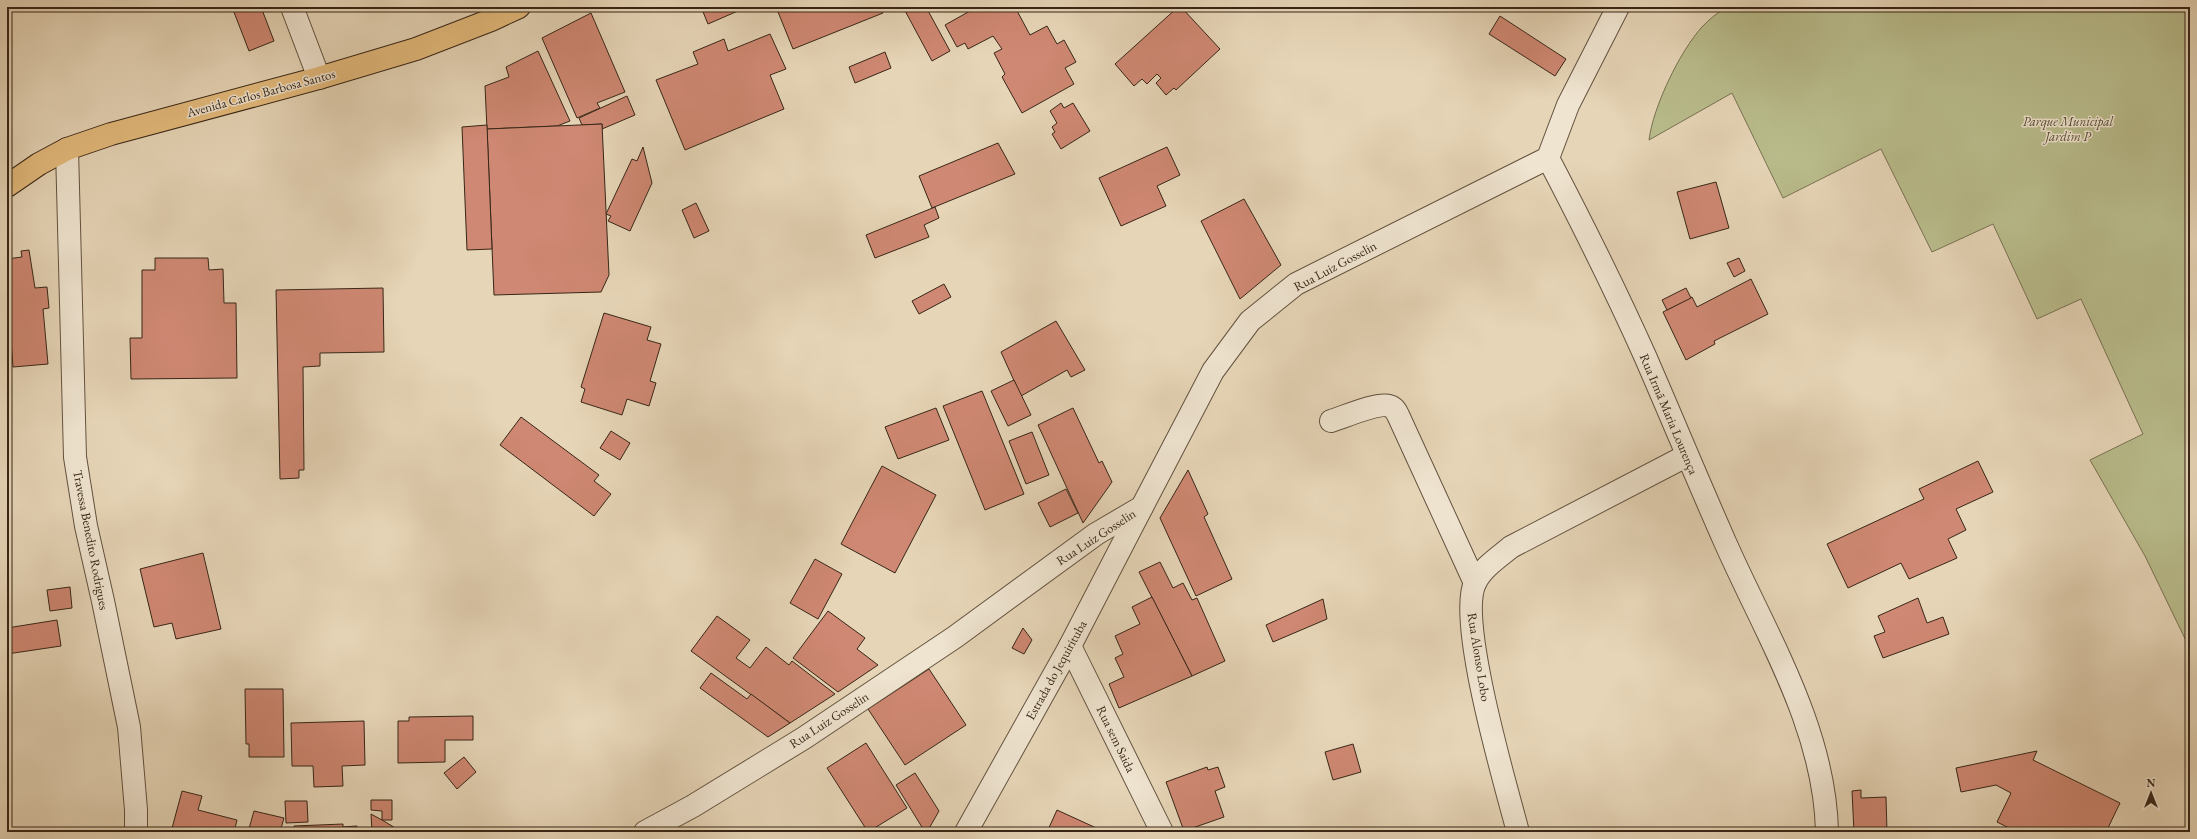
<svg xmlns="http://www.w3.org/2000/svg" width="2197" height="839" font-family="'EB Garamond',serif">
	<style>
		.green { fill: #b9bc8c; stroke: #787152 }
		.building { fill: #cf8873; stroke: #372617 }
		.lines { fill: none; stroke-linecap: round; stroke-linejoin: round }
		.minor-casing { stroke: #63523f; stroke-width: 24 }
		.major-casing { stroke: #372617; stroke-width: 24 }
		.minor { stroke: #efe4d0; stroke-width: 22 }
		.major { stroke: #e3ba7c; stroke-width: 22 }
		.labels { text-anchor: middle; dominant-baseline: central; stroke-width: 3; stroke-linejoin: round; paint-order: stroke }
		.street-label { font-size: 13px; fill: #372617; stroke: #efe4d0 }
		.park-label { font-size: 13px; font-style: italic; fill: #584c34; stroke: #efe4d0 }
	</style>
	<rect width="100%" height="100%" fill="#e6d5b7"/>
	<filter id="stains"><feTurbulence type="fractalNoise" baseFrequency=".005" numOctaves="4"/><feColorMatrix values="0 0 0 0 .2 0 0 0 0 .09 0 0 0 0 .02 0 0 0 .5 -.17"/></filter>
	<radialGradient id="worn" r=".72"><stop offset=".6" stop-color="#630" stop-opacity="0"/><stop offset="1" stop-color="#630" stop-opacity=".3"/></radialGradient>
	<path class="green" d="M1726,7H2190V649L2145,556L2090,460L2143,434L2081,299L2037,319L1993,224L1932,252L1881,149L1783,198L1732,93L1649,140C1653,107 1680,51 1702,27C1709,19 1718,13 1726,7Z"/>
	<g class="building">
		<polygon points="232,7 261,7 274,41 249,51"/>
		<polygon points="701,7 747,7 708,24"/>
		<polygon points="776,7 881,7 883,13 793,49"/>
		<polygon points="903,7 926,7 950,51 932,61"/>
		<polygon points="977,7 1015,7 1030,35 1047,26 1057,44 1064,40 1076,62 1065,68 1074,84 1022,113 1002,77 1005,74 994,53 1002,49 993,36 968,49 965,43 957,47 945,25"/>
		<polygon points="1178,7 1181,7 1220,49 1176,90 1174,88 1166,95 1156,83 1161,78 1157,74 1147,84 1142,79 1134,86 1115,64"/>
		<polygon points="591,13 625,92 597,103 600,108 577,118 542,38"/>
		<polygon points="1500,16 1566,59 1555,76 1489,34"/>
		<polygon points="770,34 786,69 770,75 784,109 685,150 656,80 698,64 693,52 724,39 728,51"/>
		<polygon points="538,51 570,121 557,126 487,129 485,86 509,77 506,67"/>
		<polygon points="885,52 891,68 855,83 849,67"/>
		<polygon points="627,96 635,115 602,129 602,124 582,125 579,118"/>
		<polygon points="1061,103 1064,108 1073,103 1090,131 1061,149 1052,134 1055,132 1052,127 1057,123 1050,111"/>
		<polygon points="602,124 609,275 601,292 494,295 487,129"/>
		<polygon points="487,125 492,249 467,250 462,127"/>
		<polygon points="998,143 1015,174 932,208 919,176"/>
		<polygon points="643,147 652,183 630,231 608,221 611,216 606,214 632,159 637,161"/>
		<polygon points="1167,147 1180,175 1157,186 1166,206 1121,226 1099,178"/>
		<polygon points="1716,182 1729,228 1690,239 1677,192"/>
		<polygon points="1244,199 1281,265 1240,299 1201,221"/>
		<polygon points="696,203 709,231 694,238 682,210"/>
		<polygon points="935,207 939,218 924,225 929,237 875,258 866,235"/>
		<polygon points="29,250 35,288 47,287 49,308 43,309 48,364 13,367 9,314 11,314 7,289 7,259 22,257 21,251"/>
		<polygon points="155,258 208,258 209,270 223,269 224,303 236,303 237,378 131,379 130,338 142,338 142,270 155,270"/>
		<polygon points="1739,258 1745,271 1734,277 1727,263"/>
		<polygon points="1751,279 1768,314 1714,341 1715,344 1686,360 1663,312 1692,297 1697,307"/>
		<polygon points="944,284 951,297 919,314 912,301"/>
		<polygon points="383,288 384,352 320,353 320,366 303,367 304,470 299,470 299,478 280,479 276,290"/>
		<polygon points="1686,288 1691,298 1667,310 1662,300"/>
		<polygon points="604,313 651,327 647,340 661,344 650,381 656,383 649,406 627,399 622,415 581,402 585,389 581,387"/>
		<polygon points="1056,321 1085,370 1071,377 1067,370 1021,396 1001,352"/>
		<polygon points="1014,380 1031,415 1008,426 991,391"/>
		<polygon points="982,391 1024,494 985,510 943,406"/>
		<polygon points="936,408 949,440 898,459 885,427"/>
		<polygon points="1073,408 1099,463 1102,461 1112,482 1083,523 1038,425"/>
		<polygon points="521,417 599,475 594,481 611,494 594,516 500,445"/>
		<polygon points="611,431 630,443 620,460 600,448"/>
		<polygon points="1032,432 1049,475 1026,484 1009,441"/>
		<polygon points="1978,461 1993,492 1956,509 1966,530 1948,539 1957,558 1909,579 1901,563 1848,588 1827,544 1924,499 1919,489"/>
		<polygon points="882,466 936,495 895,573 841,544"/>
		<polygon points="1188,470 1208,514 1204,517 1232,579 1196,596 1160,518"/>
		<polygon points="1066,489 1078,513 1050,527 1038,503"/>
		<polygon points="203,553 221,629 176,639 172,623 154,627 140,569"/>
		<polygon points="815,559 842,574 818,619 790,603"/>
		<polygon points="1160,562 1173,588 1183,583 1192,600 1197,598 1225,661 1192,676 1139,572"/>
		<polygon points="70,587 72,608 50,611 47,590"/>
		<polygon points="1152,597 1192,676 1119,708 1109,684 1124,677 1115,658 1123,654 1115,636 1140,624 1132,607"/>
		<polygon points="1918,598 1927,623 1943,617 1949,634 1883,658 1874,636 1885,632 1878,616"/>
		<polygon points="1323,599 1327,619 1273,642 1266,625"/>
		<polygon points="828,611 865,638 857,649 878,665 838,692 793,658"/>
		<polygon points="717,616 750,640 736,658 750,668 766,647 789,665 792,661 835,694 790,723 691,651"/>
		<polygon points="57,620 61,646 7,654 7,628"/>
		<polygon points="1023,628 1032,640 1024,654 1012,648"/>
		<polygon points="929,669 966,725 905,765 868,709"/>
		<polygon points="711,673 747,699 751,694 790,723 768,737 700,688"/>
		<polygon points="245,689 283,689 284,757 249,757 249,744 246,744"/>
		<polygon points="473,716 473,740 445,740 445,762 398,763 398,721 409,721 409,717"/>
		<polygon points="364,721 365,765 342,766 343,786 314,787 313,766 292,766 291,723"/>
		<polygon points="866,743 907,808 868,832 827,768"/>
		<polygon points="1353,744 1361,772 1333,780 1325,752"/>
		<polygon points="2037,751 2033,760 2120,803 2106,832 2017,832 1997,822 2011,793 1996,785 1961,792 1956,768"/>
		<polygon points="464,757 476,772 457,789 444,773"/>
		<polygon points="1207,767 1208,770 1218,767 1225,787 1215,791 1224,817 1184,831 1166,782"/>
		<polygon points="915,773 939,811 927,832 925,832 896,785"/>
		<polygon points="1861,790 1861,798 1886,797 1887,832 1854,832 1852,791"/>
		<polygon points="182,791 202,796 198,810 237,820 234,832 171,832"/>
		<polygon points="371,800 392,800 392,820 382,820 382,811 371,810"/>
		<polygon points="285,801 307,801 308,822 286,823"/>
		<polygon points="1057,810 1105,832 1047,832"/>
		<polygon points="254,811 284,818 280,832 248,832"/>
		<polygon points="371,814 382,820 402,832 372,832"/>
		<polygon points="343,824 343,827 357,826 357,832 294,832 294,826"/>
	</g>
	<g class="lines">
		<defs>
			<g id="minor">
				<polyline points="292,7 319,78"/>
				<path d="M1618,7L1568,105L1548,158C1582,223 1615,289 1645,356C1672,418 1698,481 1725,542C1766,635 1825,728 1827,832"/>
				<polyline points="67,149 75,457 86,526 103,601 129,727 136,810 136,832"/>
				<path d="M1331,421C1344,417 1378,402 1389,406C1394,407 1396,411 1398,415L1475,583"/>
				<polyline points="1070,646 1162,832"/>
				<polyline points="645,832 693,806 804,738 955,637 1096,534 1142,507 1213,371 1250,321 1296,284 1548,158"/>
				<polyline points="966,832 1070,646 1142,507"/>
				<path d="M1518,832C1506,786 1457,621 1475,583C1482,568 1499,557 1511,547L1686,456"/>
			</g>
			<polyline id="major" points="7,186 39,164 67,149 111,134 319,78 416,49 491,20 519,7"/>
		</defs>
		<use href="#minor" class="minor-casing"/>
		<use href="#major" class="major-casing"/>
		<use href="#minor" class="minor"/>
		<use href="#major" class="major"/>
	</g>
	<g class="labels">
		<g class="street-label">
			<text transform="translate(261 93) rotate(-15)">Avenida Carlos Barbosa Santos</text>
			<text transform="translate(1335 266) rotate(-28)">Rua Luiz Gosselin</text>
			<text transform="translate(1669 414) rotate(67)">Rua Irmã Maria Lourença</text>
			<text transform="translate(1096 537) rotate(-33)">Rua Luiz Gosselin</text>
			<text transform="translate(91 540) rotate(79)">Travessa Benedito Rodrigues</text>
			<text transform="translate(1479 657) rotate(81)">Rua Alonso Lobo</text>
			<text transform="translate(1056 670) rotate(-61)">Estrada do Jequirituba</text>
			<text transform="translate(829 720) rotate(-33)">Rua Luiz Gosselin</text>
			<text transform="translate(1116 739) rotate(64)">Rua sem Saida</text>
		</g>
		<g class="park-label">
			<text x="2068" y="121">Parque Municipal<tspan x="2068" dy="15">Jardim P</tspan></text>
		</g>
	</g>
	<rect width="2197" height="839" fill="none" stroke="#e6d5b7" stroke-width="24"/>
	<rect x="8" y="8" width="2181" height="823" fill="none" stroke="#372617" stroke-width="2"/>
	<rect x="12" y="12" width="2173" height="815" fill="none" stroke="#372617"/>
	<g transform="translate(2151 793)" stroke="#efe4d0" stroke-width="3" paint-order="stroke">
	<path d="M0-3L7 15L0 10L-7 15Z" fill="#372617"/>
	<text y="-6" font-size="11" font-weight="bold" text-anchor="middle" fill="#372617">N</text>
	</g>
	<rect width="100%" height="100%" filter="url(#stains)"/>
	<rect width="100%" height="100%" fill="url(#worn)"/>
</svg>
